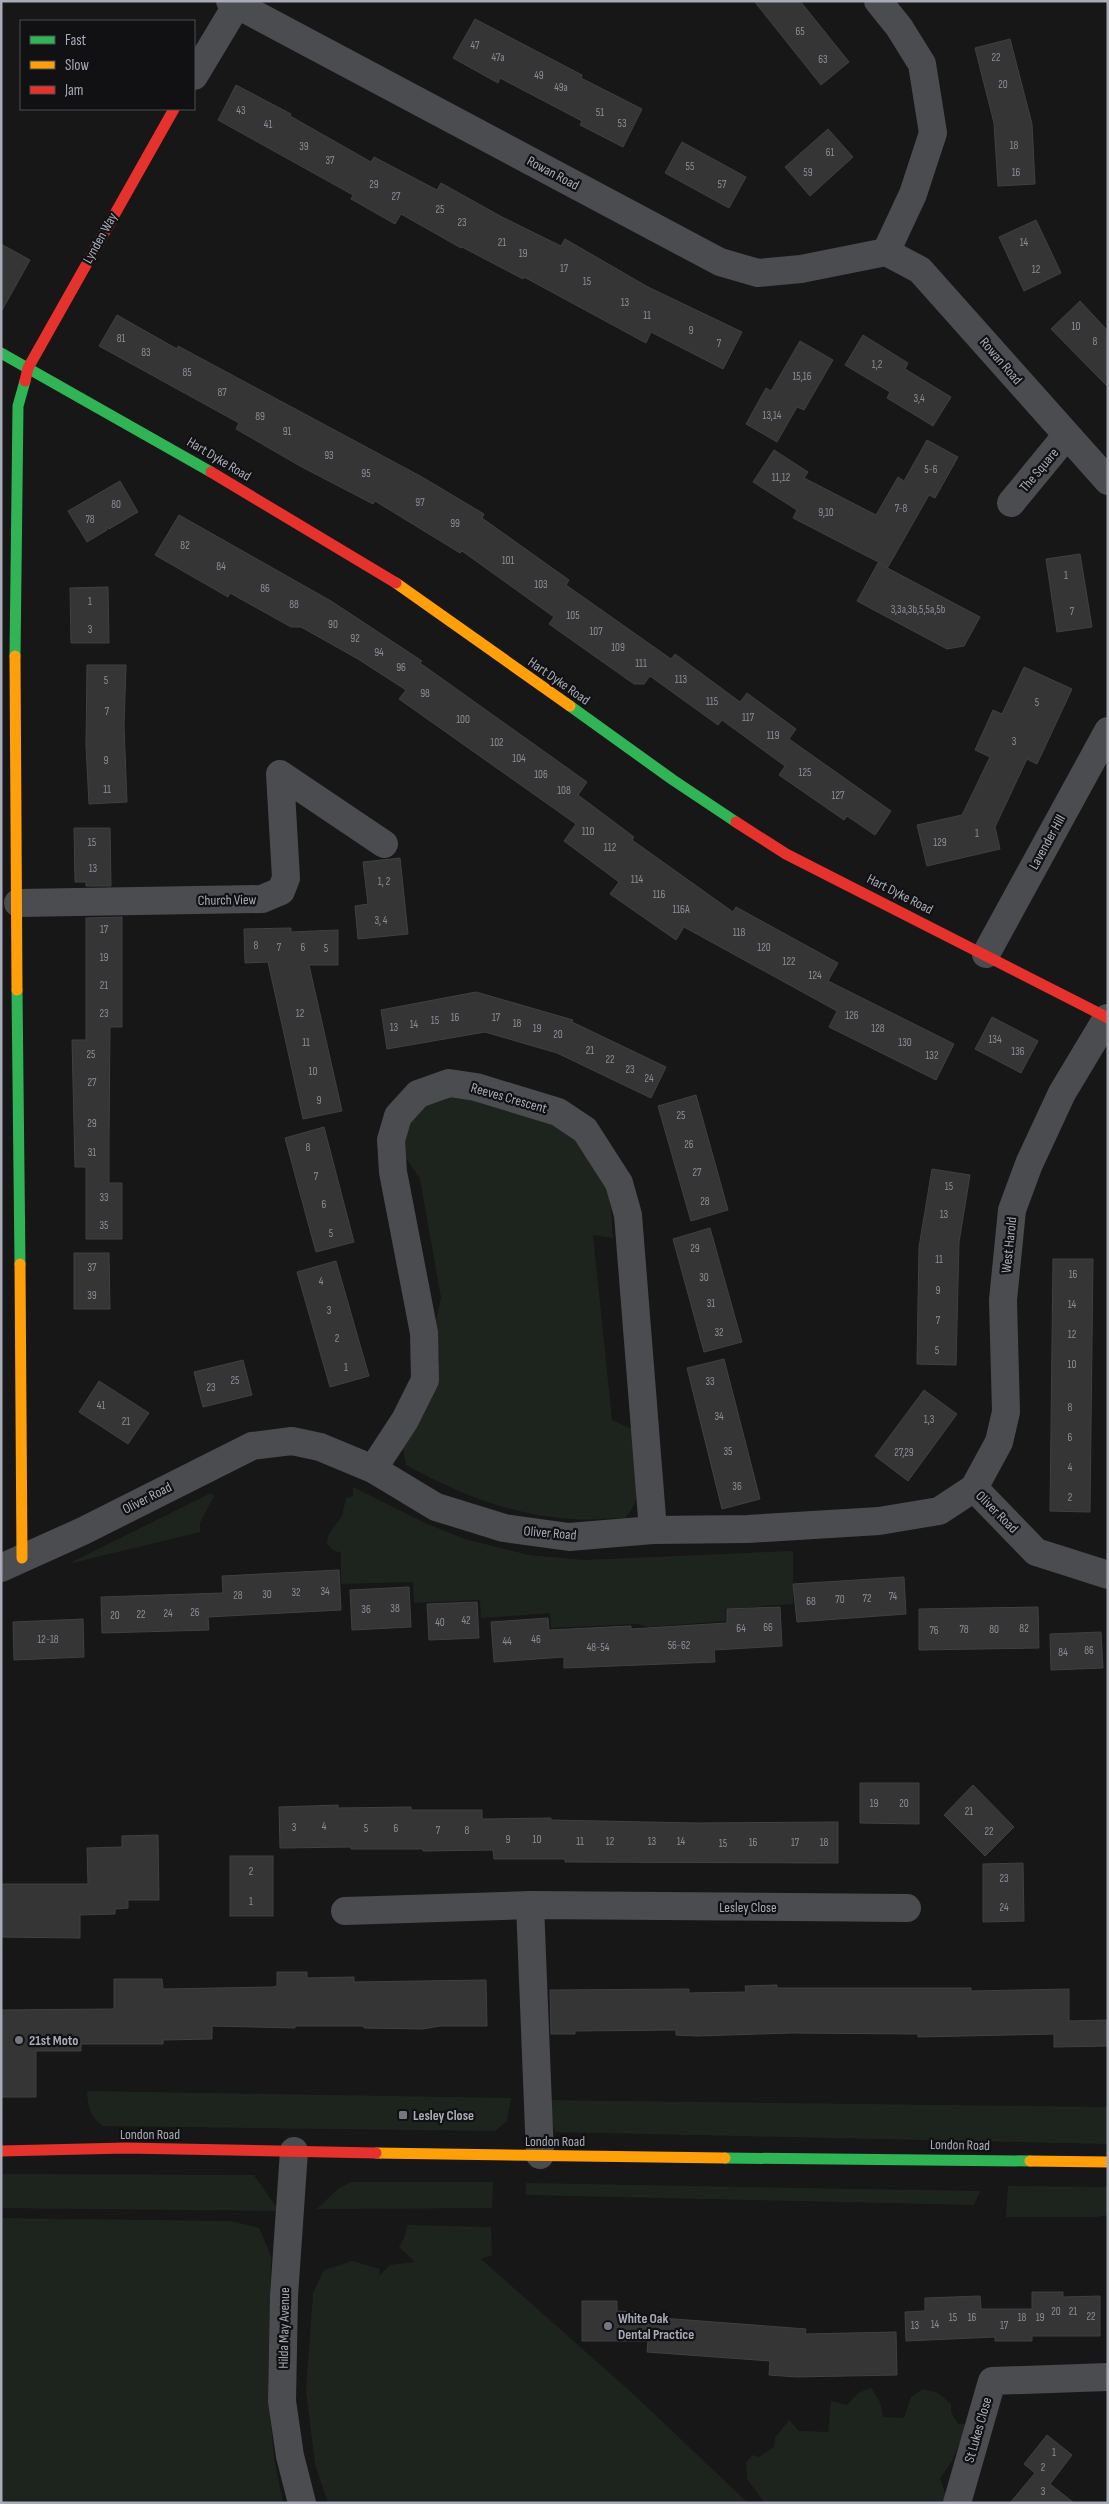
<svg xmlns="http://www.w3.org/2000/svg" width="1109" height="2504" font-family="'Sofia Sans Condensed',sans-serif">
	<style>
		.green { fill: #1d241e }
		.building { fill: #353536; stroke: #3f4043 }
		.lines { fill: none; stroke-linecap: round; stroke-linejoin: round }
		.street { stroke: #4b4c50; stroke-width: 28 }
		.fast { stroke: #30b455; stroke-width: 11 }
		.slow { stroke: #ff9f0a; stroke-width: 11 }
		.jam { stroke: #e5322d; stroke-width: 11 }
		.poi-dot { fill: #757880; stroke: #111113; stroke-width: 2 }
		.labels { text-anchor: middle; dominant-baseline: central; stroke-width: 4.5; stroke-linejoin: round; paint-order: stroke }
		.number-label { font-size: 11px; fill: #8b8e98 }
		.street-label { font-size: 14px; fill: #a8acb8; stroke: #111113 }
		.poi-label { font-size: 14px; font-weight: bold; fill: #a8acb8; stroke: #111113; text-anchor: start }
	</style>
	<rect width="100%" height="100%" fill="#171717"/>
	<g class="green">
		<path d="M447,1096L475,1100L551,1122L576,1137L609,1186L613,1238L593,1235L612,1420L634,1430C636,1459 647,1496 625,1518C607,1518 589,1521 571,1519C511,1515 459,1494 406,1465L403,1448L407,1431L433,1382L439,1359L435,1325L441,1298L420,1179L406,1158L402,1146L411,1120L424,1105Z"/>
		<polygon points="353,1487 425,1523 465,1539 529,1555 584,1560 793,1551 793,1604 725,1609 726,1621 648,1627 637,1624 551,1628 550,1613 481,1618 480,1600 414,1603 413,1582 341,1584 341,1553 333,1550 327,1544 328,1535 342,1516 346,1498 353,1496"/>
		<polygon points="211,1493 214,1496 200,1523 200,1532 68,1564"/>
		<path d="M87,2091L511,2098L507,2121L495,2131L103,2126C90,2117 88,2107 87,2091Z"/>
		<polygon points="545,2100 1108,2107 1108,2144 555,2132"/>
		<polygon points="1,2174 254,2175 279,2211 1,2208"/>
		<polygon points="351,2182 493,2182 492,2208 317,2209 339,2188"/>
		<polygon points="526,2183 980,2191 974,2205 526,2195"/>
		<polygon points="1008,2186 1108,2187 1108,2215 1096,2217 1006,2217"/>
		<polygon points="1,2218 231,2221 259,2228 271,2256 268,2392 274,2457 283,2503 1,2503"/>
		<polygon points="407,2225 491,2227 492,2255 481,2259 631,2392 748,2503 328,2503 315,2464 306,2391 313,2293 324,2270 352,2261 380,2269 379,2276 390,2265 415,2262 399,2247 405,2236"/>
		<polygon points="871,2388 880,2402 883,2417 904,2418 911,2397 923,2389 938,2393 951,2404 951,2412 958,2424 968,2424 952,2461 940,2478 945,2493 945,2503 765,2503 747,2479 746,2462 753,2455 759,2457 774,2447 775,2438 789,2420 799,2431 828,2432 831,2401 847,2405 858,2393"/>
	</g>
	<g class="building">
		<polygon points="754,1 800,1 849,62 821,85"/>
		<polygon points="475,19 582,75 581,78 642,109 623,147 580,125 582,121 500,78 498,83 453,58"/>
		<polygon points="1010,39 1032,124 1035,184 998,186 994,123 975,48"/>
		<polygon points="236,85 291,114 290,116 371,162 374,157 437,190 441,183 502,217 561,246 565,239 648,287 742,332 723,369 651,332 646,343 524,277 523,279 462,247 461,248 401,214 395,224 351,199 353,195 218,120"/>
		<polygon points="828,129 853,157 810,196 785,167"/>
		<polygon points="682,142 746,177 729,208 665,173"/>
		<polygon points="1036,220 1061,273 1024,291 999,237"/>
		<polygon points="1,244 30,260 1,312"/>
		<polygon points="1080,301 1108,331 1108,387 1051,329"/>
		<polygon points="117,315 177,349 178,346 422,477 484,514 482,518 569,580 566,585 671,659 675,654 740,702 747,693 796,729 789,739 891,811 875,835 847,816 844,820 779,775 785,766 722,720 718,725 650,676 644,684 634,684 549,624 554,617 462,551 460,553 375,501 373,504 300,466 236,429 239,423 99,346"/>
		<polygon points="863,335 908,363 905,369 951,397 933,426 887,398 890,392 845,365"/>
		<polygon points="800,341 833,360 804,410 797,407 777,442 746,424 766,388 771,391"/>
		<polygon points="927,440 958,457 935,498 929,495 888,567 793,518 797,510 753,482 774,450 808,472 804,478 876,515 898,477 904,481"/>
		<polygon points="120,481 138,512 109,529 107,527 107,530 87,542 68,511"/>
		<polygon points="179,515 331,601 422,661 420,663 587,782 578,795 634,837 632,840 733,912 736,907 838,963 828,981 954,1044 936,1080 829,1027 837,1011 684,927 676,940 610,894 619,882 564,841 576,824 399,699 406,690 358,659 301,627 291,627 230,593 228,597 155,555"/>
		<polygon points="1080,554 1092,627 1057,632 1046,559"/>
		<polygon points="878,563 980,617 964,646 947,649 857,601"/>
		<polygon points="108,587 109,643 71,643 70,588"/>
		<polygon points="87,665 126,665 124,726 127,802 89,804 86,746"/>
		<polygon points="1024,667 1072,689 1037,764 1027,759 995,827 1000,849 927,866 917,825 962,815 990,757 975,750 993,710 1002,714"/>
		<polygon points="74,828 110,828 111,886 86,886 86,882 75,882"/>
		<polygon points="400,858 408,934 358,939 355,906 368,904 363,862"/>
		<polygon points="122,917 122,1027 110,1027 109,1137 109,1183 122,1183 122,1239 86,1239 86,1167 75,1167 72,1040 86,1040 86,918"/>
		<polygon points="291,928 291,932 338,930 338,965 309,965 342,1111 303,1119 268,962 245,963 244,929"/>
		<polygon points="476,992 573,1020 572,1022 666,1067 651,1098 557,1053 485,1032 387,1049 381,1010"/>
		<polygon points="992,1017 1038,1041 1021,1073 975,1049"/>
		<polygon points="696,1095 728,1210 691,1221 658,1106"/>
		<polygon points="324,1127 354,1242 316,1252 285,1138"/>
		<polygon points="932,1169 970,1175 959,1242 956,1365 917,1364 919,1247"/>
		<polygon points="710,1228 742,1342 704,1352 673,1239"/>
		<polygon points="74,1253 109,1253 110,1309 74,1309"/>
		<polygon points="1053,1259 1093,1259 1090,1512 1050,1511"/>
		<polygon points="336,1261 369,1376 330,1387 297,1272"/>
		<polygon points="724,1359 760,1499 722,1509 687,1368"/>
		<polygon points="243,1360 252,1395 203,1407 194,1372"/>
		<polygon points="99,1381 149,1413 128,1444 79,1412"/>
		<polygon points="924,1390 957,1414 908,1481 875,1456"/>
		<polygon points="339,1570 341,1610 208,1617 209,1630 102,1633 101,1597 223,1593 222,1576"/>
		<polygon points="904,1577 906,1614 797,1622 793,1584"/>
		<polygon points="409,1587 411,1627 352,1630 350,1590"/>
		<polygon points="477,1602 479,1638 429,1640 427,1604"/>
		<polygon points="780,1607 782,1646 714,1650 715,1662 564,1668 564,1657 494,1662 491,1622 548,1618 549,1630 631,1626 631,1629 727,1623 727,1609"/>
		<polygon points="1038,1607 1039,1648 919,1650 919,1609"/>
		<polygon points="83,1619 84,1657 14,1660 13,1622"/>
		<polygon points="1101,1632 1103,1668 1051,1670 1050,1634"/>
		<polygon points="860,1783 919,1783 919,1824 860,1823"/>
		<polygon points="973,1785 1014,1827 985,1856 944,1815"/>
		<polygon points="338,1805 338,1808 411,1807 411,1810 482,1810 482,1819 551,1818 551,1820 695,1823 838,1822 838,1863 565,1862 565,1859 494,1859 493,1850 423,1851 423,1849 351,1849 351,1847 280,1848 279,1807"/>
		<polygon points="158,1835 159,1900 128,1900 128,1908 115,1909 115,1914 80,1915 80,1938 1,1937 1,1884 88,1884 87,1848 122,1847 122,1836"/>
		<rect x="230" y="1856" width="43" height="60"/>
		<polygon points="1023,1863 1024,1921 983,1922 983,1864"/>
		<polygon points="277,1972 307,1972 307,1978 354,1977 354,1982 486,1980 487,2026 440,2026 423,2029 364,2028 364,2026 295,2026 295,2028 212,2026 212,2039 163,2040 163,2044 81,2044 81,2051 36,2051 36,2097 1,2097 1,2010 114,2009 114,1979 162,1979 163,1989 273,1987 277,1986"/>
		<polygon points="777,1985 777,1988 971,1988 971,1991 1069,1989 1069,2021 1108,2020 1108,2046 1054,2047 1054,2034 918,2037 918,2034 791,2033 697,2036 676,2035 676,2030 575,2031 575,2034 551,2034 550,1990 689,1989 689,1993 746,1992 745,1986"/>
		<polygon points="1032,2292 1063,2292 1063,2297 1100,2296 1100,2336 1032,2336 1032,2341 995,2341 995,2337 906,2341 905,2312 925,2311 925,2298 980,2296 981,2309 1032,2309"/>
		<polygon points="582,2301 617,2301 617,2311 635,2312 635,2316 806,2329 805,2334 896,2332 897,2375 797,2377 769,2375 770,2361 647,2352 648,2341 582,2341"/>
		<polygon points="1047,2435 1072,2455 1050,2484 1074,2503 1010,2503 1035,2473 1024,2464"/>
	</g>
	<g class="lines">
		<g class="street">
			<polyline points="230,1 720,262 758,273 801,269 886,252 920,270 1108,481"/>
			<polyline points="878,1 899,27 922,64 933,133 913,194 886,252"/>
			<polyline points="194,76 239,1"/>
			<polyline points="1011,503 1066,436"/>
			<polyline points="18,903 262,899 281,891 286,878 280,774 384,844"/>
			<polyline points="986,954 1108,731"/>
			<polyline points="373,1469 405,1420 425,1380 424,1333 393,1172 391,1140 398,1116 418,1094 449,1083 476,1087 558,1112 585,1130 619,1183 628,1215 653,1530"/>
			<polyline points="974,1488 999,1442 1006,1412 1003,1300 1012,1210 1029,1164 1062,1093 1107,1018"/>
			<polyline points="1,1568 83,1531 252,1446 292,1441 320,1447 373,1469 436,1507 504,1528 569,1537 653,1530 748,1529 879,1521 939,1511 974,1488 1036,1552 1108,1575"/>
			<polyline points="530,1905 540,2155"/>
			<polyline points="345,1911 530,1905 907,1908"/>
			<polyline points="294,2151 284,2296 282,2401 290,2456 302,2503"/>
			<polyline points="957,2503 992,2381 1108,2377"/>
		</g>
		<g class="fast">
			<polyline points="1,353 211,472"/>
			<polyline points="15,656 18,406 25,381"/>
			<polyline points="570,706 673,780 736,822"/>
			<polyline points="17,990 20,1264"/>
			<polyline points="725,2158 1030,2161"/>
		</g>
		<g class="slow">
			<polyline points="396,583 570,706"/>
			<polyline points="15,656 17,990"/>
			<polyline points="20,1264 22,1558"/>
			<polyline points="376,2153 725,2158"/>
			<polyline points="1030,2161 1108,2162"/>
		</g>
		<g class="jam">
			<polyline points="25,381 28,368 174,109"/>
			<polyline points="211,472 396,583"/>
			<polyline points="736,822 786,854 1108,1018"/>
			<polyline points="1,2151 126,2148 376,2153"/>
		</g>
	</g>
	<g class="poi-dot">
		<circle cx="19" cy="2040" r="5"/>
		<rect x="398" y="2110" width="10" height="10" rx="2.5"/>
		<circle cx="608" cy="2326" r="5"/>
	</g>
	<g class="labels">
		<g class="number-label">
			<text x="800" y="31">65</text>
			<text x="475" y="45">47</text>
			<text x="498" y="57">47a</text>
			<text x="996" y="57">22</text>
			<text x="823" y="59">63</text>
			<text x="539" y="75">49</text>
			<text x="1003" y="84">20</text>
			<text x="561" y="87">49a</text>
			<text x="241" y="110">43</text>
			<text x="600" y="112">51</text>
			<text x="622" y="123">53</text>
			<text x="268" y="124">41</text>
			<text x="1014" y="145">18</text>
			<text x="304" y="146">39</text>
			<text x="830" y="152">61</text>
			<text x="330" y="160">37</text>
			<text x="690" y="166">55</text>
			<text x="808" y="172">59</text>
			<text x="1016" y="172">16</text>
			<text x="374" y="184">29</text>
			<text x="722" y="184">57</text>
			<text x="396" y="196">27</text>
			<text x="440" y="209">25</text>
			<text x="462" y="222">23</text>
			<text x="502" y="242">21</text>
			<text x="1024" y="242">14</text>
			<text x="523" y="253">19</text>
			<text x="564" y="268">17</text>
			<text x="1036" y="269">12</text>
			<text x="587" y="281">15</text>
			<text x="625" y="302">13</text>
			<text x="647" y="315">11</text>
			<text x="1076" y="326">10</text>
			<text x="691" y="330">9</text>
			<text x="121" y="338">81</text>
			<text x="1095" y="341">8</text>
			<text x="719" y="343">7</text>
			<text x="146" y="352">83</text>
			<text x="877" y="364">1,2</text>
			<text x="187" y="372">85</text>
			<text x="802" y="376">15,16</text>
			<text x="222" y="392">87</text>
			<text x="919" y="398">3,4</text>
			<text x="772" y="415">13,14</text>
			<text x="260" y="416">89</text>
			<text x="287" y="431">91</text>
			<text x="329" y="455">93</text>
			<text x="931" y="469">5-6</text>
			<text x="366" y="473">95</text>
			<text x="781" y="477">11,12</text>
			<text x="420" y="502">97</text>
			<text x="116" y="504">80</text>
			<text x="901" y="508">7-8</text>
			<text x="826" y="512">9,10</text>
			<text x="90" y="519">78</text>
			<text x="455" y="523">99</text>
			<text x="185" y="545">82</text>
			<text x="508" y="560">101</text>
			<text x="221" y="566">84</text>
			<text x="1066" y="575">1</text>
			<text x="541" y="584">103</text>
			<text x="265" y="588">86</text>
			<text x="90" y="601">1</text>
			<text x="294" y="604">88</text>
			<text x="918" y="609">3,3a,3b,5,5a,5b</text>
			<text x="1072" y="611">7</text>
			<text x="573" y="615">105</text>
			<text x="333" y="624">90</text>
			<text x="90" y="629">3</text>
			<text x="596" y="631">107</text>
			<text x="355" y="638">92</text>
			<text x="618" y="647">109</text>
			<text x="379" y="652">94</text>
			<text x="641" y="663">111</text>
			<text x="401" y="667">96</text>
			<text x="681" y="679">113</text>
			<text x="106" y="680">5</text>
			<text x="425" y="693">98</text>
			<text x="712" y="701">115</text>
			<text x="1037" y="702">5</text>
			<text x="107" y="711">7</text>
			<text x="748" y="717">117</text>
			<text x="463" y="719">100</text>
			<text x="773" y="735">119</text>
			<text x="1014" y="741">3</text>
			<text x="497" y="742">102</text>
			<text x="519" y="758">104</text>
			<text x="106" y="760">9</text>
			<text x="805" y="772">125</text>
			<text x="541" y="774">106</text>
			<text x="107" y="789">11</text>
			<text x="564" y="790">108</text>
			<text x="838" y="795">127</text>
			<text x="588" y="831">110</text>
			<text x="977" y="833">1</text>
			<text x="92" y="842">15</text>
			<text x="940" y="842">129</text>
			<text x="610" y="847">112</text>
			<text x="93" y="868">13</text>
			<text x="637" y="879">114</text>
			<text x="384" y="881">1, 2</text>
			<text x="659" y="894">116</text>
			<text x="681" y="909">116A</text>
			<text x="381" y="920">3, 4</text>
			<text x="104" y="929">17</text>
			<text x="739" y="932">118</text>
			<text x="256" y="945">8</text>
			<text x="279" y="947">7</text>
			<text x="303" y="947">6</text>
			<text x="764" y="947">120</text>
			<text x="326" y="948">5</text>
			<text x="104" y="957">19</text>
			<text x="789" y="961">122</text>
			<text x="815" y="975">124</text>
			<text x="104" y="985">21</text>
			<text x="104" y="1013">23</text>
			<text x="300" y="1013">12</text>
			<text x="852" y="1015">126</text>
			<text x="455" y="1017">16</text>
			<text x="496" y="1017">17</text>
			<text x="435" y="1020">15</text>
			<text x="517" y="1023">18</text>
			<text x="414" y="1024">14</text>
			<text x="394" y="1027">13</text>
			<text x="537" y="1028">19</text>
			<text x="878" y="1028">128</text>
			<text x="558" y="1034">20</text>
			<text x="995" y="1039">134</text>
			<text x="306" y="1042">11</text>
			<text x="905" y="1042">130</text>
			<text x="590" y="1050">21</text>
			<text x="1018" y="1051">136</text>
			<text x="91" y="1054">25</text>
			<text x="932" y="1055">132</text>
			<text x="610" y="1059">22</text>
			<text x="630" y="1069">23</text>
			<text x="313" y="1071">10</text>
			<text x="649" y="1078">24</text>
			<text x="92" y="1082">27</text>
			<text x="319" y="1100">9</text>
			<text x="681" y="1115">25</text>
			<text x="92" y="1123">29</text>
			<text x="689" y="1144">26</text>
			<text x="308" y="1147">8</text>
			<text x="92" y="1152">31</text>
			<text x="697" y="1172">27</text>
			<text x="316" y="1176">7</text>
			<text x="949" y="1186">15</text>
			<text x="104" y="1197">33</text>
			<text x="705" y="1201">28</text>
			<text x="324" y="1204">6</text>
			<text x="944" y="1214">13</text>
			<text x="104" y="1225">35</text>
			<text x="331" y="1233">5</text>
			<text x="695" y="1248">29</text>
			<text x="939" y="1259">11</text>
			<text x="92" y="1267">37</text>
			<text x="1073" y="1274">16</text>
			<text x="704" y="1277">30</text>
			<text x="321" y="1281">4</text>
			<text x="938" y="1290">9</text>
			<text x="92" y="1295">39</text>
			<text x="711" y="1303">31</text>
			<text x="1072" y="1304">14</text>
			<text x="329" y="1310">3</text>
			<text x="938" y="1320">7</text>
			<text x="719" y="1332">32</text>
			<text x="1072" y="1334">12</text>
			<text x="337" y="1338">2</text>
			<text x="937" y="1350">5</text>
			<text x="1072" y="1364">10</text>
			<text x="346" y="1367">1</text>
			<text x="235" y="1380">25</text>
			<text x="710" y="1381">33</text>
			<text x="211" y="1387">23</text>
			<text x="101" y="1405">41</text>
			<text x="1070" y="1407">8</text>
			<text x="719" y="1416">34</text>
			<text x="929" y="1419">1,3</text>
			<text x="126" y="1421">21</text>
			<text x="1070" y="1437">6</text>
			<text x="728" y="1451">35</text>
			<text x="904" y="1452">27,29</text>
			<text x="1070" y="1467">4</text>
			<text x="737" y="1486">36</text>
			<text x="1070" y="1497">2</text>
			<text x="325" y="1591">34</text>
			<text x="296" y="1592">32</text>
			<text x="267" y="1594">30</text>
			<text x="238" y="1595">28</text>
			<text x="893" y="1596">74</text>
			<text x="867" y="1598">72</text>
			<text x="840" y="1599">70</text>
			<text x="811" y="1601">68</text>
			<text x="395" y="1608">38</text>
			<text x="366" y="1609">36</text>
			<text x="195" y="1612">26</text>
			<text x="168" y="1613">24</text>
			<text x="141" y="1614">22</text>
			<text x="115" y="1615">20</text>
			<text x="466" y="1620">42</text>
			<text x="440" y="1622">40</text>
			<text x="768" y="1627">66</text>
			<text x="741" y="1628">64</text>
			<text x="1024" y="1628">82</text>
			<text x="964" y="1629">78</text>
			<text x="994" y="1629">80</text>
			<text x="934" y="1630">76</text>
			<text x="48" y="1639">12-18</text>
			<text x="536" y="1639">46</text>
			<text x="507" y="1641">44</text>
			<text x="679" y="1645">56-62</text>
			<text x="598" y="1647">48-54</text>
			<text x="1089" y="1650">86</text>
			<text x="1063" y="1652">84</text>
			<text x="874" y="1803">19</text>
			<text x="904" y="1803">20</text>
			<text x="969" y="1811">21</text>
			<text x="324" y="1826">4</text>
			<text x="294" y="1827">3</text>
			<text x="366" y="1828">5</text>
			<text x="396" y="1828">6</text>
			<text x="438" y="1830">7</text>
			<text x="467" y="1830">8</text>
			<text x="989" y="1831">22</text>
			<text x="508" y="1839">9</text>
			<text x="537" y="1839">10</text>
			<text x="580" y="1841">11</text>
			<text x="610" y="1841">12</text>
			<text x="652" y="1841">13</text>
			<text x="681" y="1841">14</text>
			<text x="753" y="1842">16</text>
			<text x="795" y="1842">17</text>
			<text x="824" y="1842">18</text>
			<text x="723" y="1843">15</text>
			<text x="251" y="1871">2</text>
			<text x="1004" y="1878">23</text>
			<text x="251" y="1901">1</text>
			<text x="1004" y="1907">24</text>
			<text x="1056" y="2311">20</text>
			<text x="1073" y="2311">21</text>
			<text x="1091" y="2316">22</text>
			<text x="953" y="2317">15</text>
			<text x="972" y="2317">16</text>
			<text x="1022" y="2317">18</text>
			<text x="1040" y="2317">19</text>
			<text x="935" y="2324">14</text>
			<text x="915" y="2325">13</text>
			<text x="1004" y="2325">17</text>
			<text x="1054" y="2452">1</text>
			<text x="1043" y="2467">2</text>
			<text x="1043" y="2491">3</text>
		</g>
		<g class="street-label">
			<text transform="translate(553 173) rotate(28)">Rowan Road</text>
			<text transform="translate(100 238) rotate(-61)">Lynden Way</text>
			<text transform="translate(1001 361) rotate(49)">Rowan Road</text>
			<text transform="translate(219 459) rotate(31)">Hart Dyke Road</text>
			<text transform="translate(1039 470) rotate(-50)">The Square</text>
			<text transform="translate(559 681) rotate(35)">Hart Dyke Road</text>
			<text transform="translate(1047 842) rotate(-61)">Lavender Hill</text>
			<text transform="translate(900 894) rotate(27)">Hart Dyke Road</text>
			<text transform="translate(227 900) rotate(-1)">Church View</text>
			<text transform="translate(509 1098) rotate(16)">Reeves Crescent</text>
			<text transform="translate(1009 1245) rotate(-84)">West Harold</text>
			<text transform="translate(147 1498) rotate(-27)">Oliver Road</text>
			<text transform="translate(997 1512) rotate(45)">Oliver Road</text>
			<text transform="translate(550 1533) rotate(5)">Oliver Road</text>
			<text x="748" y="1907">Lesley Close</text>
			<text x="150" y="2134">London Road</text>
			<text x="555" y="2141">London Road</text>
			<text transform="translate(960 2145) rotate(1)">London Road</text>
			<text transform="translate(284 2328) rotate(-89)">Hilda May Avenue</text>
			<text transform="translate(978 2430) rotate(-74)">St Lukes Close</text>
		</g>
		<g class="poi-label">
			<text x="29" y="2040">21st Moto</text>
			<text x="413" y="2115">Lesley Close</text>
			<text x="618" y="2318">White Oak<tspan x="618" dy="16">Dental Practice</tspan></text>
		</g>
	</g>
	<rect width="1109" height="2504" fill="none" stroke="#a8acb8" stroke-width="5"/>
	<rect x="20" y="20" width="175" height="90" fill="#111113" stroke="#4d4f55"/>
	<rect x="30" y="36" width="25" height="8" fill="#30b455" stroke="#4d4f55"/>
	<text x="65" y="45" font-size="15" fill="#a8acb8">Fast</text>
	<rect x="30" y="61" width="25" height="8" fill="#ff9f0a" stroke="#4d4f55"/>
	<text x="65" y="70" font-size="15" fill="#a8acb8">Slow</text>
	<rect x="30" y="86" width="25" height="8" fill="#e5322d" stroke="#4d4f55"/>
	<text x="65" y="95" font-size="15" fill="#a8acb8">Jam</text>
</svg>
